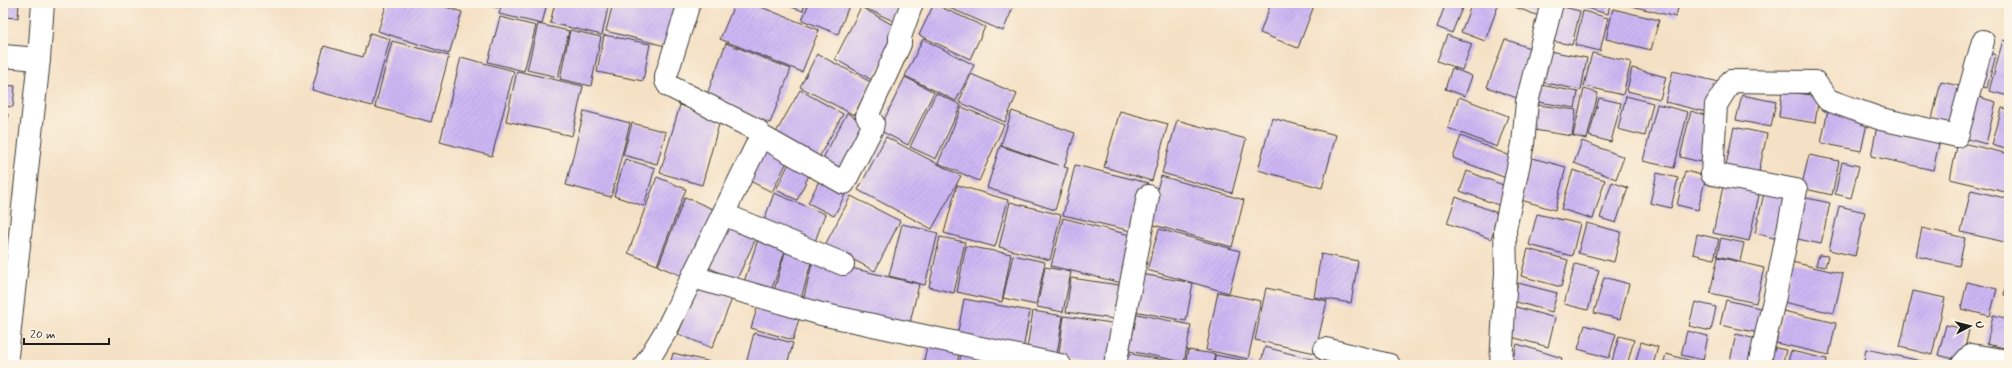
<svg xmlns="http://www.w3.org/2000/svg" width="2012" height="368" font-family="Mynerve,sans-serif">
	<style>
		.building { fill: url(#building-hatch) }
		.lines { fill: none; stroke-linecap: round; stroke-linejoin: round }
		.minor-casing { stroke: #3c3935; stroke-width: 24 }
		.minor { stroke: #fff; stroke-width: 22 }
	</style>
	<defs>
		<pattern id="building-hatch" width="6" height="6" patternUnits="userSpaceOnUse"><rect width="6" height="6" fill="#cdb7f4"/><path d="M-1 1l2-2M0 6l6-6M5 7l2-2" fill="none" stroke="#af9dd1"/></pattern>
	</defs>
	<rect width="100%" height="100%" fill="#fcf5e5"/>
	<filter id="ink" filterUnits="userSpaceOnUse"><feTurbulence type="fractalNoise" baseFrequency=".025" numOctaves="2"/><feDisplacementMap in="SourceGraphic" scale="8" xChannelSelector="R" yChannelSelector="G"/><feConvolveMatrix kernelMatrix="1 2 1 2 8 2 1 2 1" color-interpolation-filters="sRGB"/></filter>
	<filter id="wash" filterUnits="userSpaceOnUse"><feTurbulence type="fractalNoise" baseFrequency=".012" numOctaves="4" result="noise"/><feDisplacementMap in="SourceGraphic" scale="16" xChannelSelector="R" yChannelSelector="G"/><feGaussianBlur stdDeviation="0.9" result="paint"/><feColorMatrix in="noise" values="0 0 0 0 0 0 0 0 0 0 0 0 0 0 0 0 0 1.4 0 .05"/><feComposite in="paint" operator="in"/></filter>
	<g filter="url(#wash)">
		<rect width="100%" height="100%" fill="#f4e0c4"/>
		<g id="blocks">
			<g class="building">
				<polygon points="3,3 19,3 18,18 3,17"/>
				<polygon points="387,3 433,3 462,12 449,54 378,31"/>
				<polygon points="481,3 499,3 498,8"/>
				<polygon points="502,3 547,3 542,24 499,14"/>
				<polygon points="555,3 609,3 602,35 550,23"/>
				<polygon points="613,3 684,3 673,48 606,31"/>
				<polygon points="735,3 751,3 819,30 802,72 720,39"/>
				<polygon points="780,3 805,3 803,11"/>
				<polygon points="809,3 850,3 838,34 802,20"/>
				<polygon points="867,3 909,3 900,24 865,8"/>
				<polygon points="938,3 1015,3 1003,31"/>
				<polygon points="1271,3 1315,3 1298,48 1260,33"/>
				<polygon points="1446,3 1464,3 1452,33 1437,27"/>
				<polygon points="1472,3 1499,3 1485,41 1461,32"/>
				<polygon points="1504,3 1544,3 1539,16"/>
				<polygon points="1567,3 1610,3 1608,14"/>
				<polygon points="1633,3 1679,3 1676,17 1632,6"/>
				<polygon points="934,4 985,27 970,59 919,35"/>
				<polygon points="1555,5 1580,11 1572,45 1547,40"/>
				<polygon points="861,7 898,28 872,80 835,59"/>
				<polygon points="1613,9 1659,20 1651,50 1606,39"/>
				<polygon points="1583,11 1608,18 1600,51 1575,45"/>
				<polygon points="500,17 536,26 524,71 488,62"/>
				<polygon points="538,24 569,31 558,77 527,70"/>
				<polygon points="570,30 601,37 591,86 560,79"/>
				<polygon points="370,33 390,39 372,106 312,90 324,46 363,57"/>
				<polygon points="604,35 650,44 643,81 597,72"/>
				<polygon points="1447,35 1472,44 1462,70 1437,61"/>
				<polygon points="923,39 974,65 956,101 905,76"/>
				<polygon points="1505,39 1535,50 1517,98 1487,87"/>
				<polygon points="2003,40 2009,42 2009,96 1989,91"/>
				<polygon points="392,41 449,56 431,122 375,107"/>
				<polygon points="726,43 791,69 770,123 706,97"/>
				<polygon points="1543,50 1587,58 1581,90 1536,81"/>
				<polygon points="1983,51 1996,55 1987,88 1974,85"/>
				<polygon points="1592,53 1631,62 1623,95 1584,86"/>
				<polygon points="817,54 871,82 854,115 800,87"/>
				<polygon points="461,57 514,71 492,156 440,142"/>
				<polygon points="1452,68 1472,76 1465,96 1445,89"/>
				<polygon points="1632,68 1666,77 1660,99 1627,91"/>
				<polygon points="517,71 583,86 572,136 506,121"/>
				<polygon points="1673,71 1719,82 1711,113 1665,102"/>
				<polygon points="971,74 1017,94 1005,122 959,102"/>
				<polygon points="905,77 934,92 908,145 879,130"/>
				<polygon points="1941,82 1965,87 1955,128 1931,123"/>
				<polygon points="1535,84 1578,92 1575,108 1532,101"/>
				<polygon points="3,85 15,86 13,107 3,106"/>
				<polygon points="1584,89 1598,93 1587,139 1573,136"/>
				<polygon points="800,90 843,114 817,161 774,136"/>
				<polygon points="1782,91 1819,96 1815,123 1779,117"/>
				<polygon points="936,93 961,105 936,159 910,147"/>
				<polygon points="1742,95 1776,102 1771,127 1736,120"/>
				<polygon points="1972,95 1996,102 1986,144 1961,137"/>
				<polygon points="1626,96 1653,103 1645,136 1618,129"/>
				<polygon points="1459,97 1508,116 1497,147 1448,128"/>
				<polygon points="1599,98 1621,103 1611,142 1589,136"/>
				<polygon points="1657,104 1688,112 1674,168 1643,161"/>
				<polygon points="680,105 721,117 702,185 660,173"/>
				<polygon points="1538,105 1576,110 1572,136 1534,130"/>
				<polygon points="962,107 1004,125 979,181 938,163"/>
				<polygon points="2002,108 2009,109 2009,150 1992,145"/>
				<polygon points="1828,110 1868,119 1861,151 1821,143"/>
				<polygon points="584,111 630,123 611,197 566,185"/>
				<polygon points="1012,111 1075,133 1064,167 1068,168 1055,210 987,188 1000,146 1058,165 1001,145"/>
				<polygon points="1120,111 1168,124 1152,181 1104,167"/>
				<polygon points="1691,111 1712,117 1701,162 1680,157"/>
				<polygon points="847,113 869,126 842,177 820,164"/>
				<polygon points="3,114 8,114 6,134 3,134"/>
				<polygon points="1272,118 1336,135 1322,188 1258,170"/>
				<polygon points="1177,120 1246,139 1232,193 1162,173"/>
				<polygon points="632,123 666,132 657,164 623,155"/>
				<polygon points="1877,126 1940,139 1933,170 1871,156"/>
				<polygon points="1734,127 1767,134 1758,176 1725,170"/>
				<polygon points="1461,136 1513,157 1506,178 1453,158"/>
				<polygon points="886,137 961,176 932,229 858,190"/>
				<polygon points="763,141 791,154 772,192 744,178"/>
				<polygon points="1582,141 1624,157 1616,179 1574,163"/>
				<polygon points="1958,142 2009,154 2009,177 2005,192 1950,179"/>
				<polygon points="1809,155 1839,161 1832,195 1801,188"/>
				<polygon points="792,157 813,167 797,200 776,190"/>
				<polygon points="1532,158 1566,167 1555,210 1521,200"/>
				<polygon points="625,159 655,168 644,206 614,196"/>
				<polygon points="1842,162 1859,166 1851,198 1835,194"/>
				<polygon points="3,164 6,165 5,181 3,180"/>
				<polygon points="1075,165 1148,183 1136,232 1063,215"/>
				<polygon points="1573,170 1605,180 1593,219 1561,209"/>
				<polygon points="1467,171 1508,187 1501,206 1460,191"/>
				<polygon points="1685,171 1706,176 1698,210 1677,205"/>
				<polygon points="1657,173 1678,178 1671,208 1650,203"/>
				<polygon points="822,175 848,189 834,216 808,203"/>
				<polygon points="1161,176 1244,200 1232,247 1147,223"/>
				<polygon points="657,177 686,189 657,265 628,253"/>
				<polygon points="1612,182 1628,188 1616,223 1600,218"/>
				<polygon points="1724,182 1760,190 1749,241 1713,233"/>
				<polygon points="957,185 1008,200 995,247 944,233"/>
				<polygon points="1765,189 1791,195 1781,240 1755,233"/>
				<polygon points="1971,190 2009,199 2009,243 1961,232"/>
				<polygon points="774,193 825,214 813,247 762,226"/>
				<polygon points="851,196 900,221 875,271 825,245"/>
				<polygon points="685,197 715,210 687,278 658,266"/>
				<polygon points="1456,197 1500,214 1491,239 1447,223"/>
				<polygon points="1802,197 1830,203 1821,244 1793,238"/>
				<polygon points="1010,202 1061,215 1050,260 999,247"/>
				<polygon points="1839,206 1865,212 1855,256 1829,250"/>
				<polygon points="1537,214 1580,224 1572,256 1529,245"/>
				<polygon points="1063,218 1138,237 1126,284 1051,266"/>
				<polygon points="728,220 758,234 736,281 706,266"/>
				<polygon points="1586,223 1621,232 1614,262 1578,253"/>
				<polygon points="902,224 938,233 925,285 889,276"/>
				<polygon points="1922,228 1965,238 1959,266 1916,256"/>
				<polygon points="1159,229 1240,251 1229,293 1147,270"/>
				<polygon points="1697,234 1719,239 1714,259 1693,254"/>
				<polygon points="759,236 787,246 769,297 742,288"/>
				<polygon points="940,237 965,242 954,293 929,287"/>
				<polygon points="1721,238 1744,243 1740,261 1717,256"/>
				<polygon points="787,245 814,252 799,306 772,298"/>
				<polygon points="966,246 1011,254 1002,302 957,292"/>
				<polygon points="1528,249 1568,260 1561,287 1521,276"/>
				<polygon points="1321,254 1358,261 1351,303 1314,297"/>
				<polygon points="1013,255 1045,262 1036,305 1003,298"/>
				<polygon points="1819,255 1828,256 1825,267 1816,265"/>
				<polygon points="1718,257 1764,268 1756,303 1710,293"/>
				<polygon points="813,259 919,284 909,327 803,301"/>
				<polygon points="1792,262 1843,274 1834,313 1783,302"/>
				<polygon points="1575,264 1599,270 1588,310 1564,304"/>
				<polygon points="1045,267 1071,272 1063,312 1037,307"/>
				<polygon points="1141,274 1193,283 1186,321 1134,311"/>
				<polygon points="2008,275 2009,275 2009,296 2004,295"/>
				<polygon points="1604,277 1629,284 1620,319 1594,313"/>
				<polygon points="1071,278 1126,286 1121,320 1066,312"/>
				<polygon points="1967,282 1997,289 1990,316 1961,309"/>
				<polygon points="1518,283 1557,293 1552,312 1513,301"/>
				<polygon points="699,285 732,299 712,348 678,334"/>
				<polygon points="1266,288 1327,301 1315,353 1255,340"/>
				<polygon points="1913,291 1945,298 1932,355 1900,347"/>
				<polygon points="1218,292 1261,301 1248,359 1206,350"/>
				<polygon points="964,299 1030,311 1022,355 956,342"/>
				<polygon points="1726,300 1764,309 1759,333 1720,325"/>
				<polygon points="759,302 800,315 793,340 751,328"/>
				<polygon points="1695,302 1716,307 1711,331 1689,326"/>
				<polygon points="1516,307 1555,318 1548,347 1508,336"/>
				<polygon points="1033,311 1063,316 1056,360 1026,355"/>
				<polygon points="1783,311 1836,323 1829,355 1776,343"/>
				<polygon points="1137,314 1191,325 1184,362 1129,351"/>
				<polygon points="1993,315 2009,319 2009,349 1987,344"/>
				<polygon points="1064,316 1118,324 1112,365 1088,365 1058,360"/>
				<polygon points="1585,325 1616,334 1609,358 1578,349"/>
				<polygon points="1946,325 1969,330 1962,361 1938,355"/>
				<polygon points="1687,331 1708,336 1703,360 1681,355"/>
				<polygon points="754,333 793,343 787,365 746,364"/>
				<polygon points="1736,334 1756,339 1750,365 1730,361"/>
				<polygon points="1619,336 1634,340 1627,365 1611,365"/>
				<polygon points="928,341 960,347 957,365 923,365"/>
				<polygon points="1641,342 1658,347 1653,365 1635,365"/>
				<polygon points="1517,344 1562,358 1560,365 1511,365"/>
				<polygon points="1265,347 1315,360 1314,365 1260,365"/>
				<polygon points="1771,347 1786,350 1782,365 1767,365"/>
				<polygon points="962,348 991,353 989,365 959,365"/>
				<polygon points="1866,349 1935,364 1935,365 1863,365"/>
				<polygon points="1188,350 1215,354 1213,365 1124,365 1126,353 1185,364"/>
				<polygon points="1791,351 1827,359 1826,365 1787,365"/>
				<polygon points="673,353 715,363 715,365 670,365"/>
				<polygon points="1321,354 1354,365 1318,365"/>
				<polygon points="1666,354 1692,361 1690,365 1663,365"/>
				<polygon points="1215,355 1252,362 1252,365 1214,365"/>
			</g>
		</g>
	</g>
	<g filter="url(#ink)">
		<use href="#blocks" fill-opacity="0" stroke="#3c3935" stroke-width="1"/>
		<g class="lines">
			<defs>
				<g id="minor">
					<polyline points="3,56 39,59"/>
					<polyline points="761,136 844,183 872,128 873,123 867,116 900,44 900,37 912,3"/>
					<polyline points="723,214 843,264"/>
					<polyline points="693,277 821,314 1060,365"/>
					<polyline points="1325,349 1389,365"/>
					<polyline points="6,365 39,59 43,3"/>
					<polyline points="645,365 667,329 761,136 757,130 669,86 666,81 666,76 689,3"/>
					<polyline points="1115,365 1148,196"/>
					<polyline points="1501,365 1506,272 1505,229 1523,144 1527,102 1552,3"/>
					<polyline points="1759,365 1775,296 1796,190 1712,174 1716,105 1731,81 1815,82 1828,100 1881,119 1957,136 1983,41"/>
					<polyline points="1962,365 1971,355 2009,361"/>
				</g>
			</defs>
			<use href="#minor" class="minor-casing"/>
			<use href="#minor" class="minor"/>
		</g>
	</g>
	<rect width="2012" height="368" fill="none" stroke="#fcf5e5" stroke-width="16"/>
	<g transform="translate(1970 326) rotate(83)" stroke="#fcf5e5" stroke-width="3" paint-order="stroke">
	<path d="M0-3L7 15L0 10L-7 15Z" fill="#1c1c1c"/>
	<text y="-6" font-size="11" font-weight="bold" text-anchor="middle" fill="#1c1c1c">U</text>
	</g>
	<path d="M24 338v6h85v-6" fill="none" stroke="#1c1c1c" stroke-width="2"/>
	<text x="30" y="338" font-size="12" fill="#1c1c1c" stroke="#fcf5e5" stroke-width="3" paint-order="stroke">20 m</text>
</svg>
